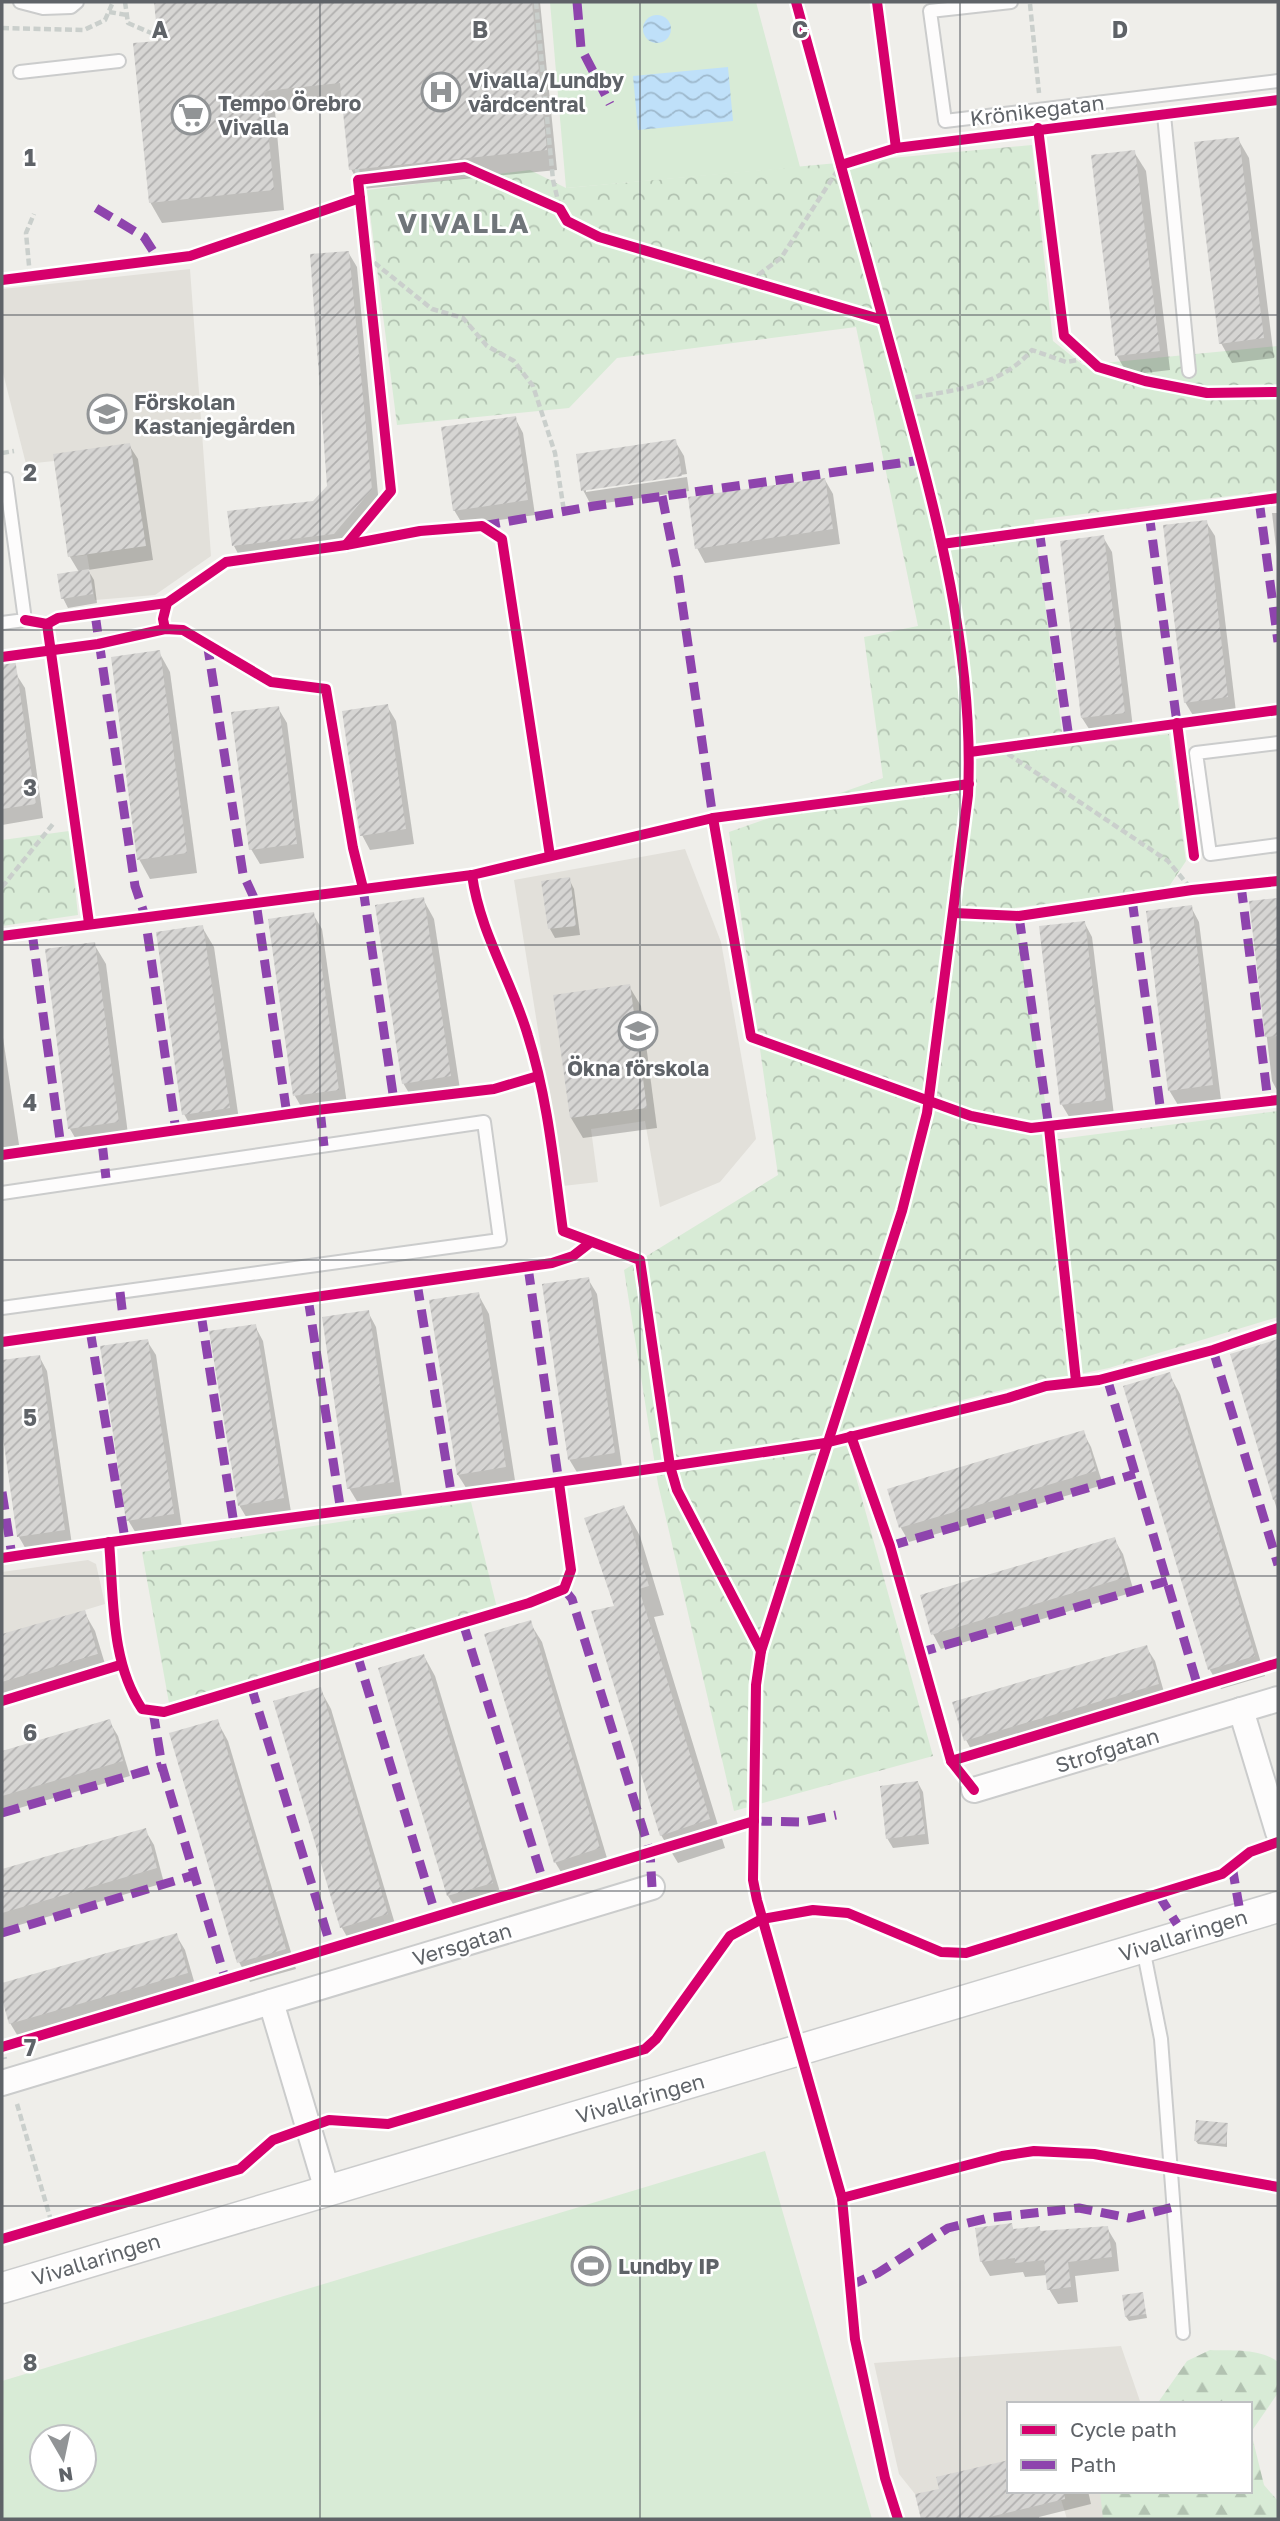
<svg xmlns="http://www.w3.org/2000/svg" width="1280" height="2521" font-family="'Golos Text',sans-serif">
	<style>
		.education { fill: #e2e0da }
		.forest { fill: url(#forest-firs) }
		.park { fill: url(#park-crowns) }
		.pitch { fill: #d8ebd6; fill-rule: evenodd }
		.water { fill: url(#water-waves) }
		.shadow { fill: #0003 }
		.building { fill: url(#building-hatch) }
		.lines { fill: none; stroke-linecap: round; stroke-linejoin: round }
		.service-casing { stroke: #cbcccc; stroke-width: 16 }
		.minor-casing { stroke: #cbcccc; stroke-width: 28 }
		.tertiary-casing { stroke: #cbcccc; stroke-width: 33 }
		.path { stroke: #cacfcc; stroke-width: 4.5; stroke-dasharray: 7 3.5; stroke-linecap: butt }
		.service { stroke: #fdfcfc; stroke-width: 12 }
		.minor { stroke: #fdfcfc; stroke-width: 24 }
		.tertiary { stroke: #fdfcfc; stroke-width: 30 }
		.quiet { stroke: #8e44ad; stroke-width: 9; stroke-dasharray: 18 9; stroke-linecap: butt }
		.cycleway-casing { stroke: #fff; stroke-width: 15 }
		.cycleway { stroke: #d6006c; stroke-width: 10 }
		.grid { fill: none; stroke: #5f6368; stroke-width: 2; stroke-opacity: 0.55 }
		.labels { text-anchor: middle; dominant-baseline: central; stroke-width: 5; stroke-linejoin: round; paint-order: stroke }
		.poi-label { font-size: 21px; font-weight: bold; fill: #5f6368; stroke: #fff; text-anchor: start }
		.street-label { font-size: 21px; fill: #5f6368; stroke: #fff }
		.district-label { font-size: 28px; font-weight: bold; letter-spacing: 2px; fill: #70757a; stroke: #fff }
		.grid-label { font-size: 23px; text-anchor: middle; font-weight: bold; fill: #5f6368; stroke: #fff; stroke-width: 5; stroke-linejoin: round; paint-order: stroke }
	</style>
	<defs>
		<pattern id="forest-firs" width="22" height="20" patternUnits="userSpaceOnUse" patternTransform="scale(1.75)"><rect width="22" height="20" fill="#d8ebd6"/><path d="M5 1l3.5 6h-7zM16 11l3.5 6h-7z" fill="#b2c2b1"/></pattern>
		<pattern id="park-crowns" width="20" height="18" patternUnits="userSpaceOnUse" patternTransform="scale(1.75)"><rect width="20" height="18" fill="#d8ebd6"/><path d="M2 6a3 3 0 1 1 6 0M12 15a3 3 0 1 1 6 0" fill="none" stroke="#b2c2b1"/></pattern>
		<pattern id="water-waves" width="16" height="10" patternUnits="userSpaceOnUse" patternTransform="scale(1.75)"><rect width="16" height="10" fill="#bfe0f9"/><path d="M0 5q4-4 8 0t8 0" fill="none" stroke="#9eb9cd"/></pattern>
		<pattern id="building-hatch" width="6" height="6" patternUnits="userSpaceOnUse" patternTransform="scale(1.75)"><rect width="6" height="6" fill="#d6d5d3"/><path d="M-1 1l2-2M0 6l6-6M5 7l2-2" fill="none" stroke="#b1b0af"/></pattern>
	</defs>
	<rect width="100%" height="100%" fill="#efeeea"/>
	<g class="education">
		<polygon points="190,269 211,556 155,595 95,600 87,555 68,557 54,461 26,464 2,369 2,289"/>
		<polygon points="685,849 721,942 756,1139 720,1182 660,1207 645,1121 591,1129 598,1182 563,1186 514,880"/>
		<polygon points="88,1560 96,1564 105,1604 85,1610 98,1654 2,1682 2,1572"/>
		<polygon points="1121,2346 1141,2404 1009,2404 1009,2491 1165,2491 1109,2519 1067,2519 1060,2496 1002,2514 1001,2510 969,2517 970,2519 921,2519 915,2494 899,2474 874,2363"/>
	</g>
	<path class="forest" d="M1210,2350C1232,2351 1260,2348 1278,2362V2393L1251,2432L1264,2485L1278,2501V2519H1103L1100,2491H1250V2404H1157L1187,2361Z"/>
	<g class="park">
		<polygon points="1032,145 1053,341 1083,365 1278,346 1278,490 1034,520 1064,747 1169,734 1186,861 1168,888 1015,908 1051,1140 1278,1111 1278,1317 1109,1368 1006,1389 843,1430 933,1756 734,1811 658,1484 624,1270 778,1175 729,832 883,778 864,637 918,626 856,327 617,358 569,408 397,425 367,190 530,170 566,188"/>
		<polygon points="69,831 78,915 2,926 2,840"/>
		<polygon points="471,1502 497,1608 169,1703 142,1552"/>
	</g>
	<g class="pitch">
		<polygon points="550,2 756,2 800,167 566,188"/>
		<path d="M765,2151L872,2519H2V2381ZM42,2437H84V2479H42Z"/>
	</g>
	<g class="water">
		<circle cx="657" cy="29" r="14"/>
		<polygon points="728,67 733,121 638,130 633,76"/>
	</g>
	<g class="shadow">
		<polygon points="155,2 540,2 557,170 362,189 351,169 344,104 275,111 284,210 162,223 150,202 160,43"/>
		<polygon points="1238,139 1249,158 1274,358 1232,363 1221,343"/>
		<polygon points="1134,152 1146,171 1170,370 1128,375 1117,356"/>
		<polygon points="348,252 357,267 379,505 342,548 242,561 234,546 313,502 329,487"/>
		<polygon points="515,418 523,433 535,515 463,525 454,510"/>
		<polygon points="675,441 684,456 687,474 586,489 586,492 687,477 689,491 591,505 583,490 577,455"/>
		<polygon points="129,445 138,459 153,560 88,570 94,580 97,603 68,608 63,598 79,572 70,557 55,456"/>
		<polygon points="825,480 833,494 840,544 705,563 697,548"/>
		<polygon points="1272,513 1278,513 1278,564"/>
		<polygon points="1206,522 1215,536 1236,712 1194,717 1185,702"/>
		<polygon points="1103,537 1112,552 1133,728 1091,732 1082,718"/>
		<polygon points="159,652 170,672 197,873 150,879 139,859"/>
		<polygon points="16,674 25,688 43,818 2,825 2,676"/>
		<polygon points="387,706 396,721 414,844 370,850 362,835"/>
		<polygon points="278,708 287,723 304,858 260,864 251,849"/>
		<polygon points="569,879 574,889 580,935 555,938 550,929"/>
		<polygon points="423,899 434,919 461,1096 415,1103 403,1083"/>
		<polygon points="1278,900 1278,1092 1272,1081 1251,903"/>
		<polygon points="1191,907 1199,922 1221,1100 1178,1105 1169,1090"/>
		<polygon points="313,914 322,929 347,1104 303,1110 295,1096"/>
		<polygon points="1084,922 1092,937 1114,1115 1071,1120 1062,1105 1041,928"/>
		<polygon points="202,927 214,947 240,1127 195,1134 184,1114"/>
		<polygon points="94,944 106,964 129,1142 81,1148 70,1129"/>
		<polygon points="629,986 641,1006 657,1128 583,1138 571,1118"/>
		<polygon points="2,1031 21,1158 2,1161"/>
		<polygon points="588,1279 597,1294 622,1467 578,1474 569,1459"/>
		<polygon points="478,1294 489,1314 516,1487 470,1494 458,1475"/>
		<polygon points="368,1312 376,1327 402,1497 358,1503 349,1488"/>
		<polygon points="255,1326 263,1341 291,1512 248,1520 239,1505"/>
		<polygon points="147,1341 156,1355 182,1528 137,1535 128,1520"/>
		<polygon points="1277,1342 1278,1344 1278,1513 1232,1355"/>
		<polygon points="39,1356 47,1371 72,1545 27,1551 19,1537 2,1418 2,1362"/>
		<polygon points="1169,1374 1180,1394 1265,1676 1221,1689 1210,1670 1125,1387"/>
		<polygon points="1083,1432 1091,1447 1103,1485 909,1542 901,1528 889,1490"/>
		<polygon points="624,1507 640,1536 664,1615 654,1617 725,1848 678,1863 661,1835 616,1607"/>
		<polygon points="1114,1539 1123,1554 1134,1592 941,1649 933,1634"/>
		<polygon points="84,1612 95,1631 108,1674 2,1705 2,1636"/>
		<polygon points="530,1623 542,1642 610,1868 567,1882 555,1862"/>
		<polygon points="1146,1647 1155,1661 1166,1699 974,1755 966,1740"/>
		<polygon points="424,1656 435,1676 503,1902 460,1915 448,1896 380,1669"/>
		<polygon points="320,1689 331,1709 398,1934 353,1947 342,1928 275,1702"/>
		<polygon points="109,1721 118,1736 130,1776 2,1813 2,1753"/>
		<polygon points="217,1721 228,1741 296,1969 250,1982 239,1962"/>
		<polygon points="918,1783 923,1792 929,1844 893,1848 887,1838"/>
		<polygon points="145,1830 154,1845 164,1883 2,1930 2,1871"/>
		<polygon points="176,1935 185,1950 196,1988 19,2038 10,2023 2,1984"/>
		<polygon points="1227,2125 1227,2147 1198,2144 1195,2140"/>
		<polygon points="1011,2225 1014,2230 1039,2228 1041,2232 1107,2228 1116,2243 1119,2271 1075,2276 1078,2302 1058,2304 1049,2289 1047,2275 1025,2277 1023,2272 990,2276 981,2261"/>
		<polygon points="1142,2294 1147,2318 1129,2321 1126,2317"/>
		<polygon points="1009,2491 1088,2491 1091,2504 1039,2517 1039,2519 923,2519 917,2496"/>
	</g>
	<g class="building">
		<polygon points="154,2 532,2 547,150 349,170 340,83 264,91 274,190 149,203 133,43 158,41"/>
		<polygon points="1239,137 1264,338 1219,344 1194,142"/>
		<polygon points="1135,150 1160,351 1115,356 1091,155"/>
		<polygon points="349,251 372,489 334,534 232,546 227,511 313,501 327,486 310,254"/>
		<polygon points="516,416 528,500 453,511 441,427"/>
		<polygon points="676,439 682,476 581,491 576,454"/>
		<polygon points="130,443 146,546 68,557 53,454"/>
		<polygon points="825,478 833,529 695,549 688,497"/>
		<polygon points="1207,520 1228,697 1184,703 1163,525"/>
		<polygon points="1104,535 1125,713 1081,718 1060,541"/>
		<polygon points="89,569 93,594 61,599 57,574"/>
		<polygon points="160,650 187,853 137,860 111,657"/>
		<polygon points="14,651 36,804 2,809 2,652"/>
		<polygon points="388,704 406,829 360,836 342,711"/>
		<polygon points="279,706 297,844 249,850 231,712"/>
		<polygon points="570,877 576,926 548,929 541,881"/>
		<polygon points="424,897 451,1076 402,1084 375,905"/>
		<polygon points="1278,898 1278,1036 1265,1037 1249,901"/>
		<polygon points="1192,905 1213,1085 1168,1091 1146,911"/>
		<polygon points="314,912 339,1090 293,1096 268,919"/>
		<polygon points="1085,921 1106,1100 1060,1105 1039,926"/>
		<polygon points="203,925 230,1108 182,1115 156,932"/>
		<polygon points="95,942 119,1122 68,1129 45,949"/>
		<polygon points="630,984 647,1108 570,1118 553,995"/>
		<polygon points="589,1277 615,1453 568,1460 542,1284"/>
		<polygon points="479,1292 506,1467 457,1475 429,1300"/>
		<polygon points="369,1310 394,1482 347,1489 322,1317"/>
		<polygon points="256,1324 284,1498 238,1506 209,1331"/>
		<polygon points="148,1339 174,1514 126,1521 100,1346"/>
		<polygon points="1278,1339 1278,1499 1273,1500 1230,1354"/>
		<polygon points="40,1355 65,1530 17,1537 2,1430 2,1360"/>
		<polygon points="1170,1372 1255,1656 1208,1670 1123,1386"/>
		<polygon points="1084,1430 1096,1471 899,1528 887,1489"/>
		<polygon points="624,1505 649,1586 639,1589 710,1819 660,1836 591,1611 614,1606 584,1518"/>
		<polygon points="1115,1537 1127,1577 931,1635 920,1595"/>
		<polygon points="85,1610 98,1654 2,1682 2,1634"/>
		<polygon points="531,1620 600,1848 554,1863 484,1634"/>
		<polygon points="1147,1645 1159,1684 964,1741 952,1702"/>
		<polygon points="424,1654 493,1883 447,1896 378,1668"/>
		<polygon points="321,1687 388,1914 340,1928 273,1701"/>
		<polygon points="110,1719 123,1761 2,1796 2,1751"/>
		<polygon points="218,1719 286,1949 237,1963 169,1733"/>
		<polygon points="918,1781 925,1834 886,1839 880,1786"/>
		<polygon points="146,1828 157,1868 2,1913 2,1869"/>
		<polygon points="177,1933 188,1973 9,2024 2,1999 2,1983"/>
		<polygon points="1196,2120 1228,2123 1226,2144 1194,2141"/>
		<polygon points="1012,2223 1013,2229 1040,2226 1040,2231 1108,2226 1112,2257 1068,2262 1071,2287 1047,2290 1044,2260 1015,2263 1015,2258 980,2262 975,2228"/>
		<polygon points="1143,2292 1146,2314 1125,2317 1122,2295"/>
		<polygon points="1009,2460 1009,2491 1064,2491 1065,2499 981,2519 921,2519 915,2494 939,2489 936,2477"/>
	</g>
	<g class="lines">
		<defs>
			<g id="service">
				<polyline points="20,2 43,8 71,7 77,2"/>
				<polyline points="1011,2 930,11 945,121 1278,81"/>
				<polyline points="20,72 119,61"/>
				<polyline points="1164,115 1189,371"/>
				<polyline points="2,480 6,479 25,620 2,623"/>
				<polyline points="1278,743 1196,753 1210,854 1278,845"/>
				<polyline points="2,1193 484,1122 500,1240 2,1308"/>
				<polyline points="1143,1948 1161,2039 1183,2333"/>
			</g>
			<g id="minor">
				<polyline points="1241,1710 1278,1832"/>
				<polyline points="974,1790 1278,1699"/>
				<polyline points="271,2002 327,2190"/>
				<polyline points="2,2083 652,1887"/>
			</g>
			<polyline id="tertiary" points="2,2288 1278,1907"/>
		</defs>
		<use href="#service" class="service-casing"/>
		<use href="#minor" class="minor-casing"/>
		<use href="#tertiary" class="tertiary-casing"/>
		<g class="path">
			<polyline points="125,2 128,23 158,36"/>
			<polyline points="536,2 553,180 560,209"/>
			<polyline points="1030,4 1039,93"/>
			<polyline points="109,12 127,15"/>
			<polyline points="2,28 84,30 105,20 113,2"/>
			<polyline points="357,169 358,180"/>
			<polyline points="366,256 432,309 463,318 487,346 514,361 533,386 555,453 564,511"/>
			<polyline points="30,276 26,233 34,214"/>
			<polyline points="750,281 781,258 841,165"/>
			<path d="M905,399C952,390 999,388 1032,350L1066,362L1088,358"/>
			<polyline points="2,453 14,451"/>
			<polyline points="999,748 1168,861 1192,890"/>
			<polyline points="2,887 53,824"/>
			<polyline points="2,2047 5,2059"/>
			<polyline points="17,2104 52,2224"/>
		</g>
		<use href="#service" class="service"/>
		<use href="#minor" class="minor"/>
		<use href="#tertiary" class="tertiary"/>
		<g class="quiet">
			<polyline points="577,2 581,48 610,104"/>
			<polyline points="96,208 144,237 159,260"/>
			<polyline points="662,496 678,575 713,818"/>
			<polyline points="1259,500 1278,642"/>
			<polyline points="1149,513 1177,723"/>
			<polyline points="482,526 594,506 921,460"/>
			<polyline points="1039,529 1069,738"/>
			<polyline points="95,614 135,886 145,916 176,1131"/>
			<polyline points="207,642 243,874 256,902 287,1115"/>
			<polyline points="1241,885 1268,1101"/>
			<polyline points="363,888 394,1101"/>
			<polyline points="1132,899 1161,1113"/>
			<polyline points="1019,916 1049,1128"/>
			<polyline points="32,932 61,1147"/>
			<polyline points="320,1110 324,1146"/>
			<polyline points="102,1142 106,1178"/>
			<polyline points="528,1267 559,1483"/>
			<polyline points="417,1283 452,1498"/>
			<polyline points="120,1292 124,1325"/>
			<polyline points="308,1298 341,1512"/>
			<polyline points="201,1314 234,1524"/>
			<polyline points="90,1330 125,1539"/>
			<polyline points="1213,1350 1278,1565"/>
			<polyline points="1107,1378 1198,1687"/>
			<polyline points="2,1492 12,1556"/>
			<polyline points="890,1546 1135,1474"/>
			<polyline points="564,1589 572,1599 650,1852 652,1887"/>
			<polyline points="463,1623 544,1884"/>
			<polyline points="918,1653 1167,1581"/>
			<polyline points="357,1654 436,1916"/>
			<polyline points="251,1686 331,1947"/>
			<polyline points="153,1711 162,1766 225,1978"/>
			<polyline points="2,1813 162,1766"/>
			<polyline points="754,1821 802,1822 836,1815"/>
			<polyline points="1232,1866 1239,1906"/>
			<polyline points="1158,1894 1177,1924"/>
			<polyline points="2,1933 194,1875"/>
			<polyline points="849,2286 878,2273 948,2228 988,2218 1079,2208 1129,2218 1174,2207"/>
		</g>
		<defs>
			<g id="cycleway">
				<path d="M796,2C829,121 861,240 894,359C933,502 975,646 968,795L927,1113L902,1211L761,1651L756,1685L753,1880L757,1900L842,2198L855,2339L885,2478L898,2519"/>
				<polyline points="877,2 896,148"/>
				<polyline points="1038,128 1064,336 1098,367 1145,381 1207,393 1278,392"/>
				<polyline points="841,165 896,148 1278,100"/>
				<polyline points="2,280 190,256 360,198"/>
				<polyline points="942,544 1278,498"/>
				<polyline points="346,545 391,491 358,180 465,167 560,209 567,221 599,237 883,320"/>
				<polyline points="25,620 47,624 89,923"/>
				<polyline points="47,624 58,618 167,603"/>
				<polyline points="165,629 163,619 167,603 226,562 346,545 420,531 482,526 502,539 550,856"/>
				<polyline points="2,657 98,644 165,629 183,630 271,682 326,689 353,848 363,888"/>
				<polyline points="1177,723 1194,856"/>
				<polyline points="970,752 1278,710"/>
				<polyline points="713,818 751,1037 971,1116 1031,1128 1278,1100"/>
				<polyline points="954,913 1019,916 1192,890 1278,881"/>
				<polyline points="2,936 472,875 713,818 969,784"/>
				<polyline points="1049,1128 1076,1381"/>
				<polyline points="2,1155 317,1110 494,1089 538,1076"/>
				<polyline points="2,1342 552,1263 573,1256 591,1242"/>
				<polyline points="851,1436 890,1546 951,1761 974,1790"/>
				<path d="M109,1542C114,1598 110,1661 142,1709L164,1712L529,1603L564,1589L571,1570L559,1483"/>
				<path d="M2,1558C224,1524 448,1499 670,1466L640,1260L563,1231C554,1166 548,1099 528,1036C512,981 480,933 472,875"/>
				<polyline points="761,1651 677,1490 670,1466 825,1443 1008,1398 1046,1386 1099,1380 1213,1350 1278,1328"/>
				<polyline points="2,1701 120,1665"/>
				<polyline points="951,1761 1278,1663"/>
				<polyline points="2,2047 754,1821"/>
				<polyline points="842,2198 1002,2156 1034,2151 1094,2154 1278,2187"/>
				<polyline points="2,2239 240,2169 273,2140 329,2120 388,2124 645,2049 656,2039 730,1936 762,1919 813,1910 848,1913 941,1952 966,1953 1222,1874 1250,1852 1278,1842"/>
			</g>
		</defs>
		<use href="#cycleway" class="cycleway-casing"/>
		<use href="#cycleway" class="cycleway"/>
	</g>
	<path class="grid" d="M320,2V2519M640,2V2519M960,2V2519M2,315H1278M2,630H1278M2,945H1278M2,1260H1278M2,1576H1278M2,1891H1278M2,2206H1278"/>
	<defs>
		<symbol id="hospital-ring" viewBox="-11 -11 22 22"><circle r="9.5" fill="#fff" stroke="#919496" stroke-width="1.5"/><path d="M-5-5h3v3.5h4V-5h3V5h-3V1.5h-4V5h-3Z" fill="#919496"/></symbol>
		<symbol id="supermarket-ring" viewBox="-11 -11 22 22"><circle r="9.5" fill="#fff" stroke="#919496" stroke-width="1.5"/><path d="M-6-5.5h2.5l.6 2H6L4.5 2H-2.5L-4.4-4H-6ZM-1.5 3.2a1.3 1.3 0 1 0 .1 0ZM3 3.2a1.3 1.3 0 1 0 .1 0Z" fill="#919496"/></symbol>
		<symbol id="school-ring" viewBox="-11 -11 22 22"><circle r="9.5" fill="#fff" stroke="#919496" stroke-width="1.5"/><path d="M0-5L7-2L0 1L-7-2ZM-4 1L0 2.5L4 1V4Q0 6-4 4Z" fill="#919496"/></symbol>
		<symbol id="stadium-ring" viewBox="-11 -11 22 22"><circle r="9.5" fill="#fff" stroke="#919496" stroke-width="1.5"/><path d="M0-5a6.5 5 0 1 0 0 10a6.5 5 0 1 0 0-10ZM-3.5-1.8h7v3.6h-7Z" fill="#919496"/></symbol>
	</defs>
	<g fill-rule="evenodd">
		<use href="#hospital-ring" x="419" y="70" width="44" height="44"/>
		<use href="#supermarket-ring" x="169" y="93" width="44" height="44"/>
		<use href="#school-ring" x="85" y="392" width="44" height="44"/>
		<use href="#school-ring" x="616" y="1009" width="44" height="44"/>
		<use href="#stadium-ring" x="569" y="2244" width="44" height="44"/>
	</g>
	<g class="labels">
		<g class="poi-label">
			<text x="468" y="80">Vivalla/Lundby<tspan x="468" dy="24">vårdcentral</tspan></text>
			<text x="218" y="103">Tempo Örebro<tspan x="218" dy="24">Vivalla</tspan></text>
			<text x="134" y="402">Förskolan<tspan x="134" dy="24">Kastanjegården</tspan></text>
			<text x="638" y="1068" text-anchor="middle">Ökna förskola</text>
			<text x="618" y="2266">Lundby IP</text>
		</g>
		<g class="street-label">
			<text transform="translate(1037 110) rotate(-7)">Krönikegatan</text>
			<text transform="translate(1107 1750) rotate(-17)">Strofgatan</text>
			<text transform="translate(1183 1935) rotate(-17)">Vivallaringen</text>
			<text transform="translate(462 1944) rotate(-17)">Versgatan</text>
			<text transform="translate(640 2098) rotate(-16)">Vivallaringen</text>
			<text transform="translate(96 2259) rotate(-17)">Vivallaringen</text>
		</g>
		<g class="district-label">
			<text x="464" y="222">VIVALLA</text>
		</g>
	</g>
	<g class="grid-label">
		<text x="160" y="38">A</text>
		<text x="480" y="38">B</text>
		<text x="800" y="38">C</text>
		<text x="1120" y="38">D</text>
		<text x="30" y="166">1</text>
		<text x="30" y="481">2</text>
		<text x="30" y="796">3</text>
		<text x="30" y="1111">4</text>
		<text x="30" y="1426">5</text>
		<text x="30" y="1741">6</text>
		<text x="30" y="2056">7</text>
		<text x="30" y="2371">8</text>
	</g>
	<rect width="1280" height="2521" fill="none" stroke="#5f6368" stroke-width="7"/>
	<rect x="1007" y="2402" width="245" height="91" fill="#ffffff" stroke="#bfc1c3" stroke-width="2"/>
	<rect x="1021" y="2425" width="35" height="10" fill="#d6006c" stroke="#bfc1c3" stroke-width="2"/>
	<text x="1070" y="2437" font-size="21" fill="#5f6368">Cycle path</text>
	<rect x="1021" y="2460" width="35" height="10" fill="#8e44ad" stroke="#bfc1c3" stroke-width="2"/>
	<text x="1070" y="2472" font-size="21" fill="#5f6368">Path</text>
	<g transform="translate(63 2458) rotate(171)"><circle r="33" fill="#ffffff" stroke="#bfc1c3" stroke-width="2"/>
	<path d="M0-5L12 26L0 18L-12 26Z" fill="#919496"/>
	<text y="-10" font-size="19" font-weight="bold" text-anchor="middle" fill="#5f6368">N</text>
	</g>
</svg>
